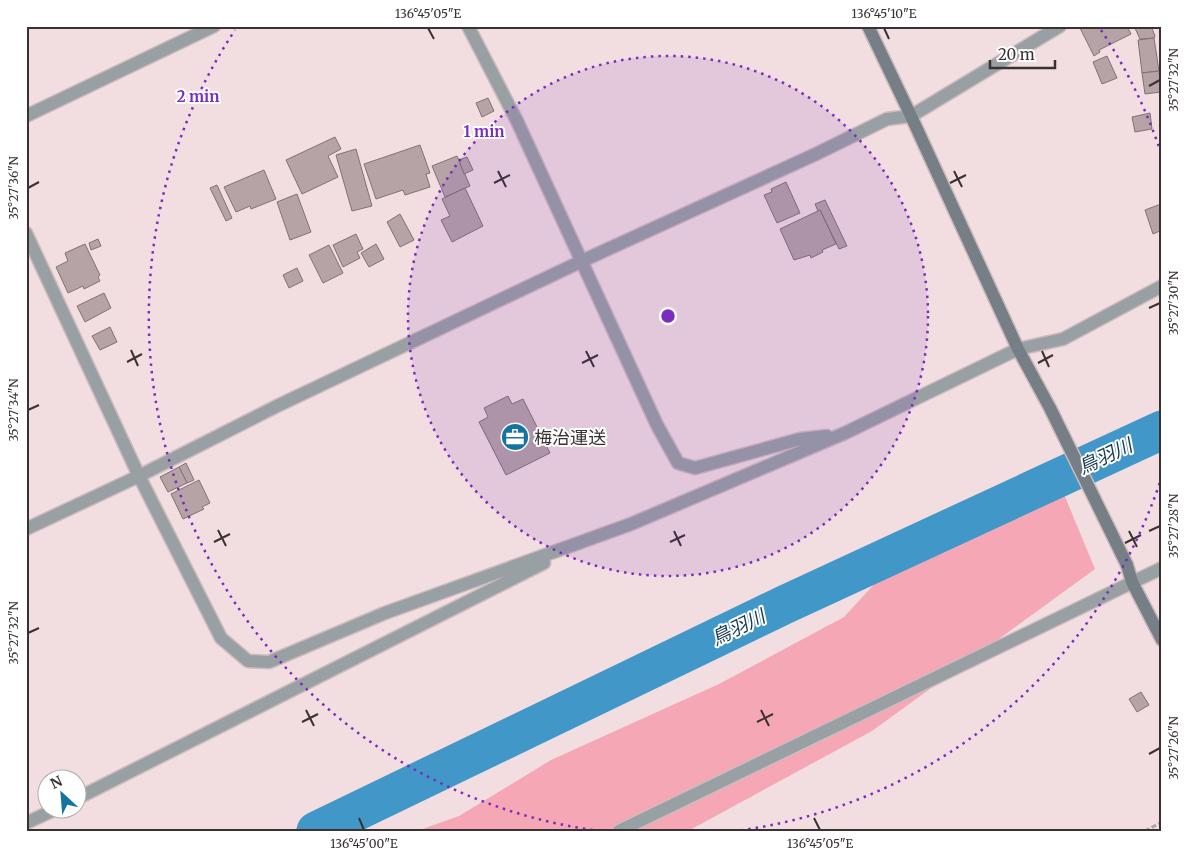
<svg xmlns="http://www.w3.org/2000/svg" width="1188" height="857" font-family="Merriweather,'Noto Sans JP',serif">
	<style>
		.green { fill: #f5a7b6 }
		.water { fill: #4197c8 }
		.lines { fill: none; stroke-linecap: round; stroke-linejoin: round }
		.river { stroke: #4197c8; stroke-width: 39 }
		.building { fill: #b5a3a5; stroke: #827173 }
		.street-casing { stroke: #cdbbbe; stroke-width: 15 }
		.secondary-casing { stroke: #cdbbbe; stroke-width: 15 }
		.path { stroke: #b2a2a5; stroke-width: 3; stroke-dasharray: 5 2.5; stroke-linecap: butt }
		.street { stroke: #99a0a4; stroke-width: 12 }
		.secondary { stroke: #757f85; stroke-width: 12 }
		.ticks { fill: none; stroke: #393132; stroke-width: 2 }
		.ring { fill: none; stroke: #7b2cbf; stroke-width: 2.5; stroke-dasharray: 2.5 5 }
		.labels { text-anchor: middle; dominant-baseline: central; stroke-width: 4; stroke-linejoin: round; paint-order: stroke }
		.poi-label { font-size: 18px; fill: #393132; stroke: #fff; text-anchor: start }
		.water-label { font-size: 19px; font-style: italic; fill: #153a4f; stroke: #fff }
		.centre { fill: #7b2cbf; stroke: #fff; stroke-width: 2.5 }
		.ring-label { font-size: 15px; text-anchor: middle; font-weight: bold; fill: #7b2cbf; stroke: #fff; stroke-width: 4; stroke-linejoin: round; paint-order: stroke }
		.neatline { fill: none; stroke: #393132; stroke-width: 2 }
		.ticks-label { font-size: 12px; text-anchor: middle; fill: #393132 }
	</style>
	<rect width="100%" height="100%" fill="#f2dee1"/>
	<polygon class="green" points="1061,487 1095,569 872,731 688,831 417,831 459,816 551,760 719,684 844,617 878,580 914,559"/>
	<polygon class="water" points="1162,429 1162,447 1117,459"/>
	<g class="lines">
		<polyline class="river" points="316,831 784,605 1162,430"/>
	</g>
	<g class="building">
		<polygon points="1083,26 1127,26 1131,34 1099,50 1100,52 1094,56 1080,28"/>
		<polygon points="1134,26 1151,26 1155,36 1154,38 1140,39"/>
		<polygon points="1154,38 1159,71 1142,73 1138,40"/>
		<polygon points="1107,56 1117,78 1102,84 1093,62"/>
		<polygon points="1159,71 1161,92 1145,94 1142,73"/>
		<polygon points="488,98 494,111 482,117 476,103"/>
		<polygon points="1150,113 1152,129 1135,132 1132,117"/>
		<polygon points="335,137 341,149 328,156 338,177 302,194 286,160"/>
		<polygon points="420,145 430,173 426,174 430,187 405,195 403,190 376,199 364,164"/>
		<polygon points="356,149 372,206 352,211 336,155"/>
		<polygon points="457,156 470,186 445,197 432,166"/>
		<polygon points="467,157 473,170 464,174 459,160"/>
		<polygon points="264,170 276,199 251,209 250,206 236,212 224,187"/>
		<polygon points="786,182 800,213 777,223 764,195 772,192 771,189"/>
		<polygon points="217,185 232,218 226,221 210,188"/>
		<polygon points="465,188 483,226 452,242 441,220 450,216 442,199"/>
		<polygon points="297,194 311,232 290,240 277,202"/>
		<polygon points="825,200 847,246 839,249 820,210 818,211 815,204"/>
		<polygon points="1161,204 1162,230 1153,234 1145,210"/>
		<polygon points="820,210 836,244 822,250 823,252 811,258 810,255 794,260 780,229"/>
		<polygon points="400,214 414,240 400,247 387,222"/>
		<polygon points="356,234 363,249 357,252 360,258 343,267 333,245"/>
		<polygon points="98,239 101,246 91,250 89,243"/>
		<polygon points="85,244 100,275 98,277 100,281 84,289 83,286 68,293 56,267 68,261 65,253"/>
		<polygon points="376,244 384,259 369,267 361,253"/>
		<polygon points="329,245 343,273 323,283 309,255"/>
		<polygon points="297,268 303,281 289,288 283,275"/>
		<polygon points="104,293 111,308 85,322 77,306"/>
		<polygon points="110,327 117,342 100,350 92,336"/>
		<polygon points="508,396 512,404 523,399 550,453 506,475 479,422 488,417 484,408"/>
		<polygon points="186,463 194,480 187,483 179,467"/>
		<polygon points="179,467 187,483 168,492 160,477"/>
		<polygon points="199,480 210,503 202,507 204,509 183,519 171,494"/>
		<polygon points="1141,692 1149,705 1137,712 1129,699"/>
	</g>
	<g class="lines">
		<defs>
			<g id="street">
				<polyline points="468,26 517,121 657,425 678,463 695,468 800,439 827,436"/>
				<polyline points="26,116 214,26"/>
				<polyline points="26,233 139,476 221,638 248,661 269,662 385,613 631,524 845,433 1018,349 1063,339 1162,286"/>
				<polyline points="26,529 139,476 277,406 582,261 816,154 887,119 911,116 1060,26"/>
				<polyline points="78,798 544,563"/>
				<polyline points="26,823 54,810"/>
				<polyline points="619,831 1162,568"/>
			</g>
			<polyline id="secondary" points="868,26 911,116 1018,349 1050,408 1127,565 1132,582 1162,640"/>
		</defs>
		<use href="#street" class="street-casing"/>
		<use href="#secondary" class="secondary-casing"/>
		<polyline class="path" points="1145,831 1162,822"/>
		<use href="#street" class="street"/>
		<use href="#secondary" class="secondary"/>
	</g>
	<path class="ticks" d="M428,28L434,39M884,28L889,39M1149,86L1160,80M498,171L506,187M954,171L962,187M494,183L510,175M950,183L966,175M28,188L39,182M1149,308L1160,303M131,350L138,366M586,351L594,367M1042,351L1049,367M127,362L142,354M582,363L598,355M1038,363L1053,355M28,410L39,405M218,530L226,546M674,531L681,546M1129,531L1137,547M1149,531L1160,526M214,542L230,534M670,542L685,535M1125,543L1141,535M28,633L39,628M306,710L314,726M761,710L769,726M302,722L318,714M757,722L773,714M1149,754L1160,748M359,818L364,830M814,818L820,830"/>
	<circle cx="668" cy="316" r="260" fill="#7b2cbf" fill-opacity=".12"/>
	<g class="ring">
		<circle cx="668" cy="316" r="260"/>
		<path d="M1162 476A519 519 0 0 1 736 831M600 831A519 519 0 0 1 235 30M1101 30A519 519 0 0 1 1162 156"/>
	</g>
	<defs>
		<symbol id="office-disc" viewBox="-11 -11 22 22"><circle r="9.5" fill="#1473a1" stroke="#fff"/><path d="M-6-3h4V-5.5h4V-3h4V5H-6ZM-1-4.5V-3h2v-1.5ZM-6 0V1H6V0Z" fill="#fff"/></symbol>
	</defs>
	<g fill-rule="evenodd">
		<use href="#office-disc" x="499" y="421" width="32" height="32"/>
	</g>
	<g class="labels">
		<g class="poi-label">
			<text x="534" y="437">梅治運送</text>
		</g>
		<g class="water-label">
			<text transform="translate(1105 456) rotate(-25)">鳥羽川</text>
			<text transform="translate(738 627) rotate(-26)">鳥羽川</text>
		</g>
	</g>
	<circle cx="668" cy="316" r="8" class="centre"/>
	<g class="ring-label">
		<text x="198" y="102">2 min</text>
		<text x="484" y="137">1 min</text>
	</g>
	<rect width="1188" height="857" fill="none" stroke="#ffffff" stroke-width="55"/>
	<g transform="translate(62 794) rotate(334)"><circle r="24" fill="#ffffff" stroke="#b0adad"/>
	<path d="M0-4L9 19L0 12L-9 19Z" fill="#1473a1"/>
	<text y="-8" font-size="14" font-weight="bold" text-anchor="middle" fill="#393132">N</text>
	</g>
	<path d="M990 60v8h65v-8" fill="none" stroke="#393132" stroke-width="2.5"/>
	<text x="998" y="60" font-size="15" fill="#393132" stroke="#ffffff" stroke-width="4" paint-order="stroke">20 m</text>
	<rect x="28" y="28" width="1132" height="802" class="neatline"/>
	<g class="ticks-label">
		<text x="428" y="18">136°45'05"E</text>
		<text x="884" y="18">136°45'10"E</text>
		<text transform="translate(1174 80) rotate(-90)" y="4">35°27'32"N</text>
		<text transform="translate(14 188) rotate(-90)" y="4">35°27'36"N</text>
		<text transform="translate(1174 303) rotate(-90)" y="4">35°27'30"N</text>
		<text transform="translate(14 410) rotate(-90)" y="4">35°27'34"N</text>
		<text transform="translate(1174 526) rotate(-90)" y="4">35°27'28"N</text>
		<text transform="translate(14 633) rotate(-90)" y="4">35°27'32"N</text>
		<text transform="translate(1174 748) rotate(-90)" y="4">35°27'26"N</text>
		<text x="364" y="848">136°45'00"E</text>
		<text x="820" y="848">136°45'05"E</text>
	</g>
</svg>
